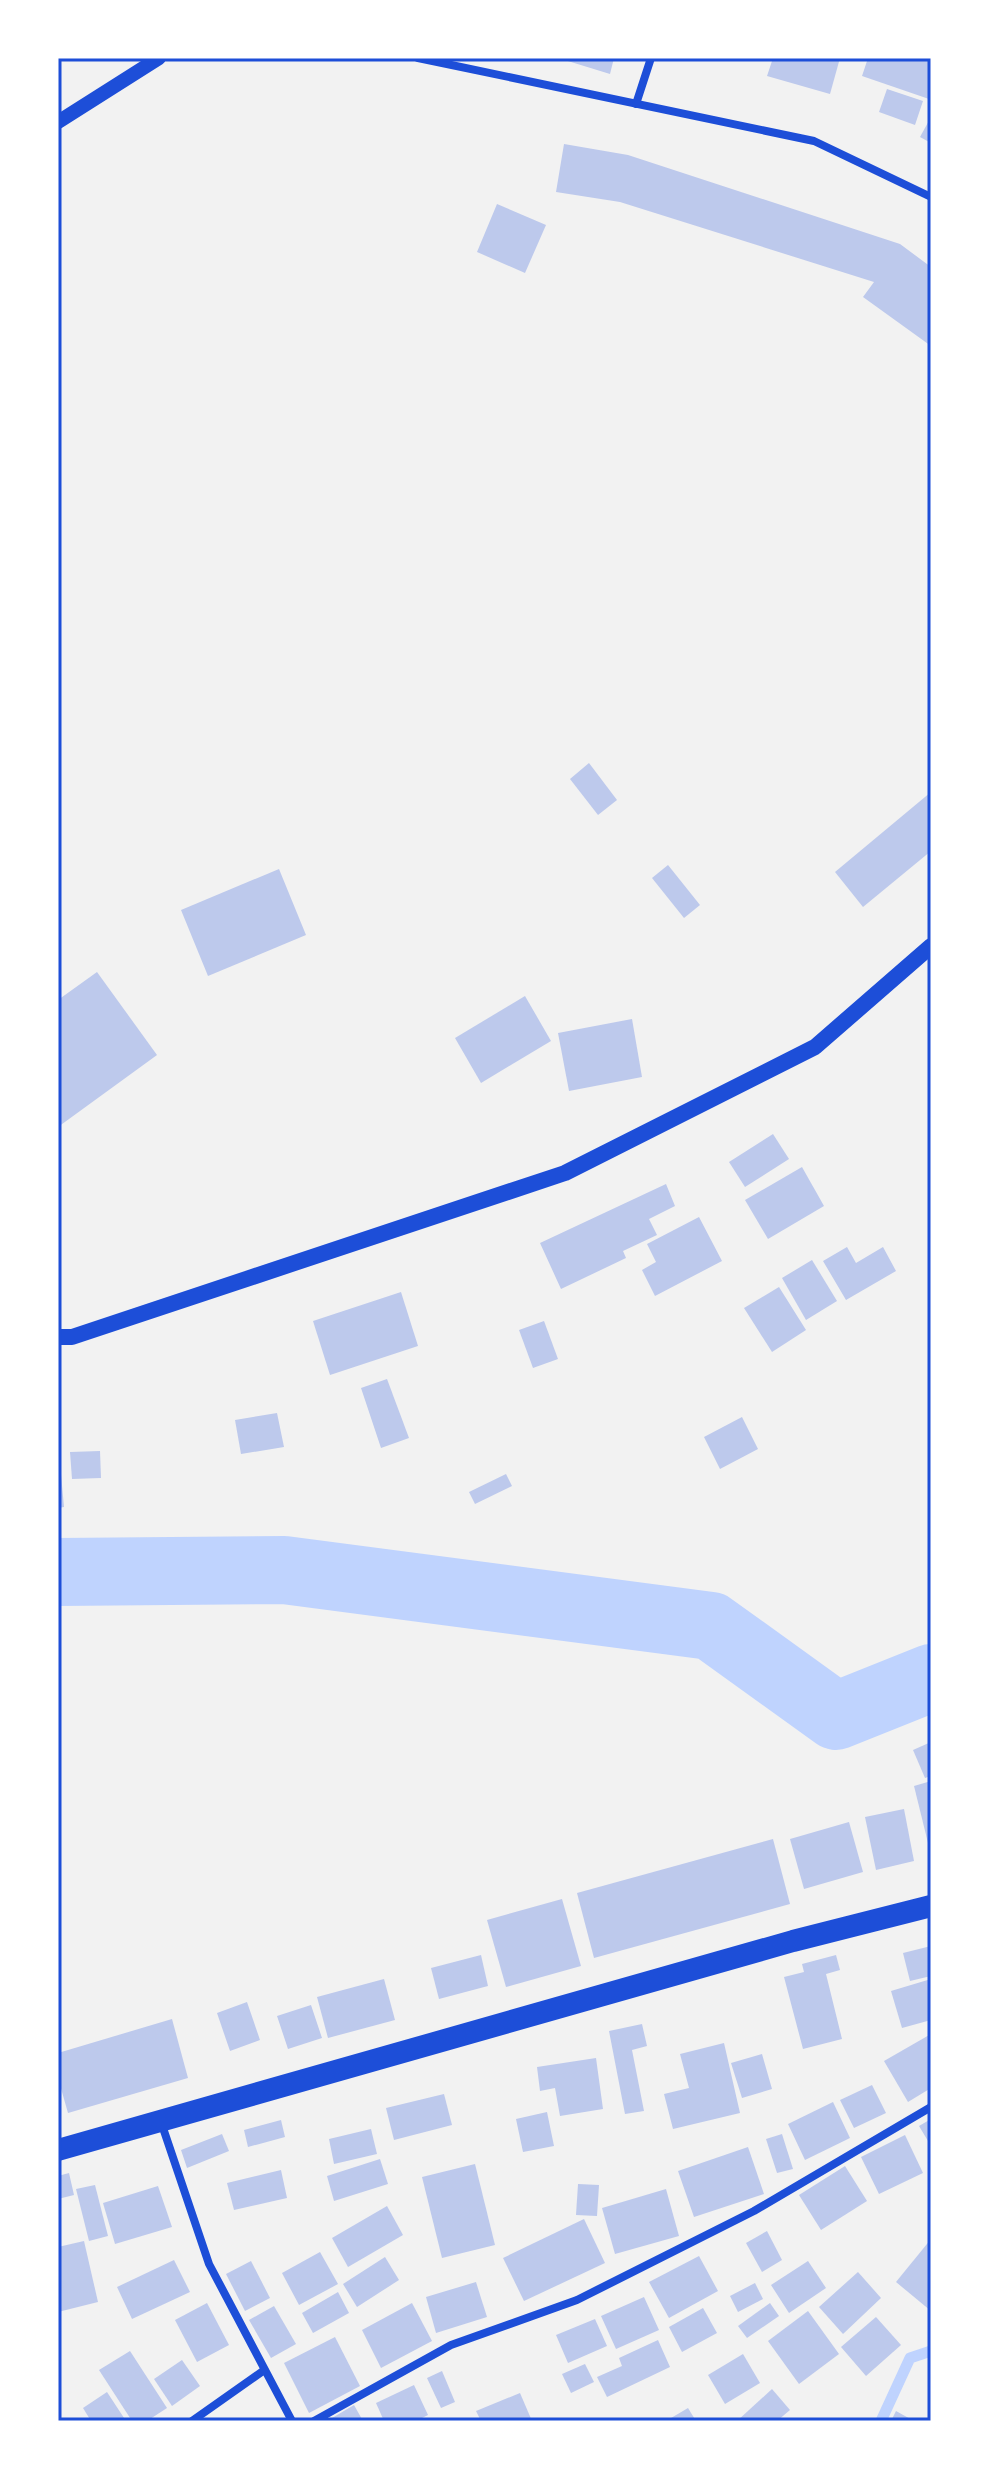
<svg xmlns="http://www.w3.org/2000/svg" width="989" height="2479" font-family="'Exo 2',sans-serif">
	<style>
		.lines { fill: none; stroke-linecap: round; stroke-linejoin: round }
		.stream { stroke: #bfd3fe; stroke-width: 11 }
		.river { stroke: #bfd3fe; stroke-width: 68 }
		.building { fill: #bdc9ec }
		.minor { stroke: #1d4ed8; stroke-width: 8 }
		.tertiary { stroke: #1d4ed8; stroke-width: 14 }
		.secondary { stroke: #1d4ed8; stroke-width: 16 }
		.trunk { stroke: #1d4ed8; stroke-width: 22 }
		.neatline { fill: none; stroke: #1d4ed8; stroke-width: 3 }
	</style>
	<rect width="100%" height="100%" fill="#f2f2f2"/>
	<g class="lines">
		<polyline class="stream" points="881,2421 910,2358 931,2351"/>
		<polyline class="river" points="58,1572 284,1570 711,1626 836,1716 931,1678"/>
	</g>
	<g class="building">
		<polygon points="558,58 614,58 610,74"/>
		<polygon points="773,58 840,58 830,94 767,76"/>
		<polygon points="868,58 931,58 929,99 862,76"/>
		<polygon points="887,89 923,101 915,125 879,112"/>
		<polygon points="931,117 931,143 920,137"/>
		<polygon points="564,144 628,155 900,244 931,267 931,346 863,297 874,282 620,202 556,192"/>
		<polygon points="497,204 546,225 525,273 477,252"/>
		<polygon points="589,763 617,800 598,815 570,779"/>
		<polygon points="931,792 931,851 863,907 835,872"/>
		<polygon points="668,865 700,905 684,918 652,878"/>
		<polygon points="279,869 306,935 208,976 181,910"/>
		<polygon points="97,972 157,1055 58,1127 58,1000"/>
		<polygon points="525,996 551,1041 481,1083 455,1038"/>
		<polygon points="632,1019 642,1077 569,1091 558,1033"/>
		<polygon points="773,1134 789,1159 745,1187 729,1162"/>
		<polygon points="802,1167 824,1206 768,1239 745,1200"/>
		<polygon points="666,1184 675,1206 649,1219 657,1235 623,1251 626,1258 561,1289 540,1243"/>
		<polygon points="699,1217 722,1261 655,1296 642,1270 656,1262 647,1244"/>
		<polygon points="847,1247 856,1263 883,1247 896,1271 846,1300 823,1261"/>
		<polygon points="812,1260 837,1301 806,1320 782,1278"/>
		<polygon points="779,1287 806,1330 772,1352 744,1308"/>
		<polygon points="401,1292 418,1346 330,1375 313,1321"/>
		<polygon points="544,1321 558,1359 533,1368 519,1330"/>
		<polygon points="387,1379 409,1438 381,1448 361,1388"/>
		<polygon points="277,1413 284,1447 241,1454 235,1420"/>
		<polygon points="742,1417 758,1449 720,1469 704,1437"/>
		<polygon points="58,1442 64,1507 58,1508"/>
		<polygon points="100,1451 101,1478 72,1479 70,1452"/>
		<polygon points="506,1474 512,1486 475,1504 469,1492"/>
		<polygon points="931,1742 931,1776 925,1778 913,1750"/>
		<polygon points="931,1781 931,1842 928,1843 914,1786"/>
		<polygon points="904,1809 914,1861 876,1870 865,1817"/>
		<polygon points="849,1822 863,1872 804,1889 790,1839"/>
		<polygon points="773,1839 790,1904 594,1958 577,1893"/>
		<polygon points="562,1899 581,1966 506,1987 487,1920"/>
		<polygon points="931,1946 931,1976 910,1981 903,1953"/>
		<polygon points="481,1955 488,1986 439,1999 431,1968"/>
		<polygon points="836,1955 840,1970 826,1974 842,2039 803,2049 784,1977 804,1972 802,1964"/>
		<polygon points="384,1979 395,2020 328,2038 317,1997"/>
		<polygon points="931,1979 931,2020 902,2028 891,1991"/>
		<polygon points="247,2002 260,2040 230,2051 217,2013"/>
		<polygon points="311,2005 322,2038 288,2049 277,2016"/>
		<polygon points="172,2019 188,2078 68,2113 58,2078 58,2053"/>
		<polygon points="642,2024 647,2046 632,2050 644,2111 625,2114 609,2031"/>
		<polygon points="931,2034 931,2088 908,2102 884,2061"/>
		<polygon points="724,2043 740,2113 673,2129 664,2094 689,2088 680,2054"/>
		<polygon points="762,2054 772,2089 742,2098 731,2063"/>
		<polygon points="596,2058 603,2109 560,2116 555,2088 540,2091 537,2067"/>
		<polygon points="872,2085 886,2113 854,2128 840,2100"/>
		<polygon points="444,2094 452,2125 394,2140 386,2108"/>
		<polygon points="833,2102 850,2138 805,2160 788,2124"/>
		<polygon points="547,2112 554,2146 523,2152 516,2119"/>
		<polygon points="931,2119 931,2146 919,2126"/>
		<polygon points="281,2120 285,2137 248,2147 244,2130"/>
		<polygon points="371,2129 377,2154 334,2164 329,2139"/>
		<polygon points="222,2134 229,2151 187,2168 181,2150"/>
		<polygon points="782,2134 793,2169 777,2173 766,2139"/>
		<polygon points="905,2135 923,2173 879,2194 861,2157"/>
		<polygon points="748,2147 764,2194 694,2217 678,2171"/>
		<polygon points="380,2159 388,2184 334,2201 327,2176"/>
		<polygon points="475,2164 495,2245 442,2258 422,2177"/>
		<polygon points="845,2166 867,2201 821,2230 799,2195"/>
		<polygon points="281,2170 287,2198 234,2210 227,2183"/>
		<polygon points="69,2173 74,2195 58,2199 58,2176"/>
		<polygon points="578,2184 599,2185 597,2216 576,2215"/>
		<polygon points="95,2185 108,2236 89,2241 76,2189"/>
		<polygon points="158,2186 172,2227 115,2244 103,2203"/>
		<polygon points="666,2189 679,2236 615,2254 602,2208"/>
		<polygon points="387,2206 403,2235 348,2267 332,2238"/>
		<polygon points="584,2219 605,2263 524,2301 503,2258"/>
		<polygon points="767,2231 782,2260 762,2272 746,2243"/>
		<polygon points="931,2239 931,2311 896,2282"/>
		<polygon points="84,2241 98,2302 58,2312 58,2247"/>
		<polygon points="320,2252 338,2284 299,2305 282,2273"/>
		<polygon points="699,2256 718,2291 669,2318 649,2282"/>
		<polygon points="385,2257 399,2280 357,2307 343,2284"/>
		<polygon points="174,2260 190,2292 132,2319 117,2287"/>
		<polygon points="251,2261 270,2298 245,2311 226,2274"/>
		<polygon points="808,2261 826,2288 789,2313 771,2285"/>
		<polygon points="858,2272 881,2298 843,2334 819,2307"/>
		<polygon points="476,2282 487,2317 436,2333 426,2297"/>
		<polygon points="755,2283 763,2299 738,2312 730,2296"/>
		<polygon points="338,2292 349,2313 313,2333 302,2313"/>
		<polygon points="644,2297 659,2330 616,2349 601,2316"/>
		<polygon points="207,2303 229,2345 197,2362 175,2320"/>
		<polygon points="412,2303 432,2341 381,2368 362,2330"/>
		<polygon points="770,2303 779,2316 747,2338 738,2326"/>
		<polygon points="274,2306 296,2344 271,2358 249,2320"/>
		<polygon points="703,2308 717,2333 682,2352 669,2327"/>
		<polygon points="808,2311 839,2354 799,2384 768,2341"/>
		<polygon points="876,2317 901,2345 866,2376 841,2347"/>
		<polygon points="595,2319 607,2346 568,2363 556,2335"/>
		<polygon points="335,2337 360,2386 309,2413 284,2363"/>
		<polygon points="658,2340 670,2367 607,2397 597,2377 622,2366 619,2358"/>
		<polygon points="130,2351 167,2408 147,2421 132,2421 99,2370"/>
		<polygon points="743,2354 760,2383 725,2404 708,2375"/>
		<polygon points="182,2360 200,2386 172,2406 154,2379"/>
		<polygon points="585,2364 594,2382 571,2393 562,2374"/>
		<polygon points="442,2371 455,2402 441,2408 427,2378"/>
		<polygon points="414,2385 428,2415 416,2421 384,2421 376,2403"/>
		<polygon points="772,2389 790,2410 777,2421 737,2421"/>
		<polygon points="107,2392 126,2421 91,2421 83,2408"/>
		<polygon points="520,2393 532,2421 481,2421 476,2411"/>
		<polygon points="354,2405 363,2421 327,2421"/>
		<polygon points="688,2408 696,2421 666,2421"/>
		<polygon points="896,2411 914,2421 891,2421"/>
	</g>
	<g class="lines">
		<g class="minor">
			<polyline points="418,58 814,141 931,197"/>
			<polyline points="636,104 651,58"/>
			<polyline points="161,2122 209,2264 292,2421"/>
			<polyline points="192,2421 263,2371"/>
			<polyline points="314,2421 451,2345 577,2300 754,2211 931,2107"/>
		</g>
		<polyline class="tertiary" points="58,122 159,58"/>
		<polyline class="secondary" points="58,1337 72,1337 565,1173 815,1047 931,946"/>
		<polyline class="trunk" points="58,2150 793,1941 931,1906"/>
	</g>
	<rect width="989" height="2479" fill="none" stroke="#ffffff" stroke-width="120"/>
	<rect x="60" y="60" width="869" height="2359" class="neatline"/>
</svg>
